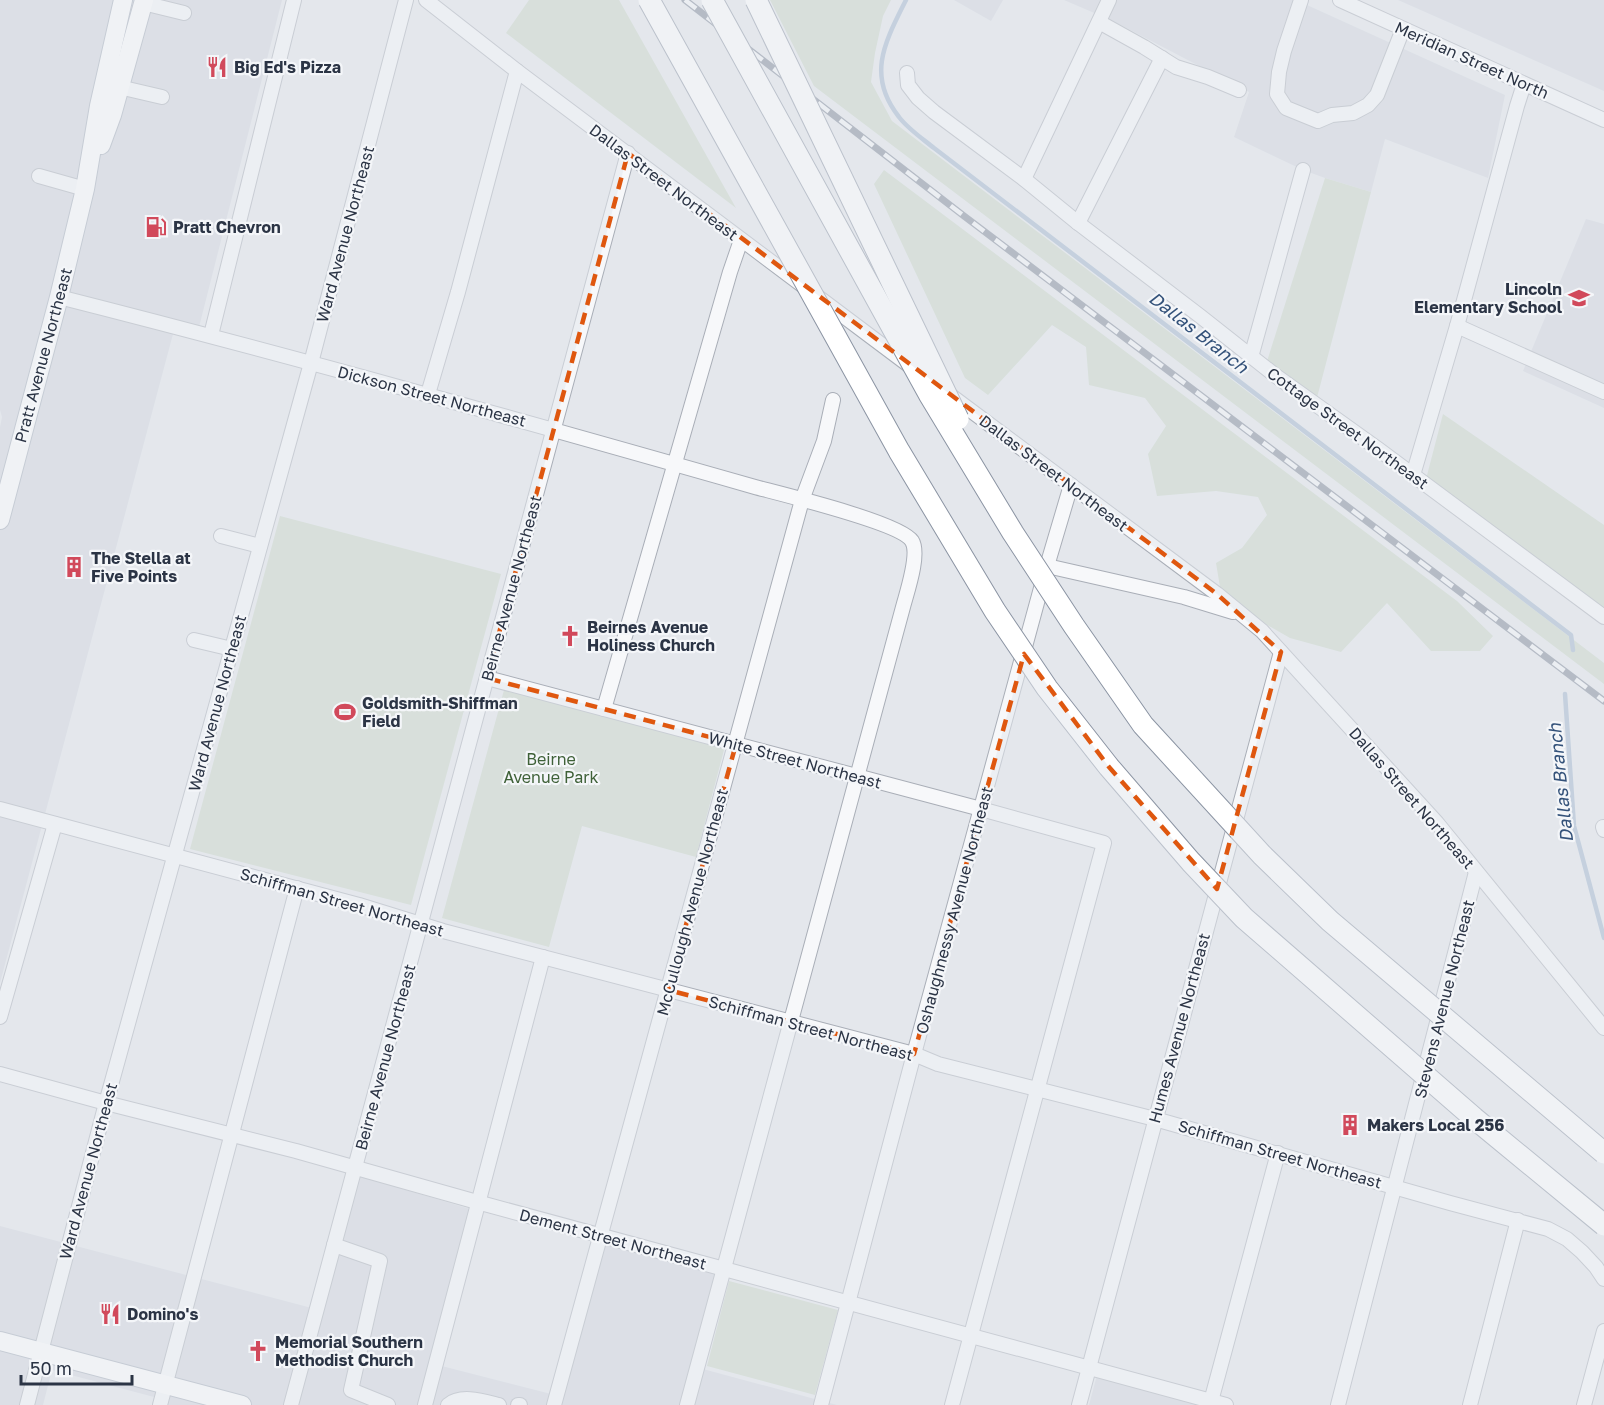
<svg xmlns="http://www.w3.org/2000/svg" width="1604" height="1405" font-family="'Golos Text',sans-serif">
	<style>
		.built { fill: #d2d6de }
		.green { fill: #c9d6c5 }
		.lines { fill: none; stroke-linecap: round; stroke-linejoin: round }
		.stream { stroke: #9fb4cc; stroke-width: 4.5 }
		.minor-casing { stroke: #a9aeb7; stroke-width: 16 }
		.major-casing { stroke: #a3abb8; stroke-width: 20 }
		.minor { stroke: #f7f8fa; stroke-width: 14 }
		.major { stroke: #fff; stroke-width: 18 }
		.rail-casing { stroke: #7d8696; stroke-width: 7 }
		.rail { stroke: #f4f6f9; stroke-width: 4.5; stroke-dasharray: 14; stroke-linecap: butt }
		.highway-bridge-casing { stroke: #8b94a3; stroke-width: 23; stroke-linecap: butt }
		.highway-bridge { stroke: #fff; stroke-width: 21 }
		.marked { fill: none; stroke: #df570f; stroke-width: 4.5; stroke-dasharray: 12 8; stroke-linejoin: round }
		.labels { text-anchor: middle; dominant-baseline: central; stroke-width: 4.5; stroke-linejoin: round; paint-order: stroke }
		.street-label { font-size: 16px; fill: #2b3445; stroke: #f4f6f9 }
		.poi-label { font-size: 16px; font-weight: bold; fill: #2b3445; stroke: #f4f6f9; text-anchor: start }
		.park-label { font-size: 16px; fill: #3f6138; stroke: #f4f6f9 }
		.water-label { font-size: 18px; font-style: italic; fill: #34527a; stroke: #f4f6f9 }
	</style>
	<rect width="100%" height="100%" fill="#e4e7ec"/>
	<g class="built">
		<polygon points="0,0 282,0 196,339 173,334 0,983 0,427 2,417 0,410"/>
		<polygon points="954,0 1003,0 991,21"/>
		<polygon points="1064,0 1296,0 1505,95 1488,178 1385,139 1371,192 1325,178 1303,170 1234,137 1249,92 1113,21"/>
		<polygon points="1398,0 1604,0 1604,91"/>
		<polygon points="1586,219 1604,224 1604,408 1523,371"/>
		<polygon points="359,1176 470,1209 430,1363 563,1397 606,1242 727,1275 703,1369 837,1405 152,1405 154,1397 52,1370 43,1405 0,1405 0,1226 323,1311"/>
		<polygon points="1097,1375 1211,1405 1089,1405"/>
	</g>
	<g class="green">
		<polygon points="529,0 619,0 736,208 506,33"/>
		<polygon points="770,0 891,0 883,16 875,53 871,82 892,121 1604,663 1604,684 814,86"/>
		<polygon points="884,170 1457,601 1493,636 1480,651 1431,651 1387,603 1341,652 1290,638 1222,599 1216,563 1242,548 1267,515 1258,497 1216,491 1157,496 1148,454 1166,426 1145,398 1089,385 1086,347 1052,325 988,395 965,378 874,184"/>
		<polygon points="1325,178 1371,192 1314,409 1263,374"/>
		<polygon points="1443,414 1604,525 1604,620 1425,483"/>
		<polygon points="280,516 501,574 411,905 190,849"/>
		<polygon points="504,690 725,746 696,857 582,826 549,947 442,918"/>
		<polygon points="729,1281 838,1310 815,1395 707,1366"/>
	</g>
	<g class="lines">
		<g class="stream">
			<path d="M906,0C885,42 866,75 899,117C908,129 923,139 934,148L1571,635L1573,650"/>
			<polyline points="1565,694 1574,826 1604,938"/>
		</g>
		<defs>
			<g id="minor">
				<polyline points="426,0 517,71 910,366"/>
				<polyline points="1301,0 1284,51 1279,72 1277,94 1286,108 1318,121 1332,115 1353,113 1368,105 1377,95 1403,29"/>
				<polyline points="1340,0 1604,120"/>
				<polyline points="143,3 184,13"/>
				<polyline points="1099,22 1144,47 1176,67 1208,77 1239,90"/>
				<polyline points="907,73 908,85 918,98 934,112 1024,179 1078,223 1200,316 1276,376 1378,449 1604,617"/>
				<polyline points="119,87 162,97"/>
				<polyline points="39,176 85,189"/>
				<polyline points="1024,179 1109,0"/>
				<polyline points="1078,223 1162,58"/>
				<path d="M59,297C292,356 523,421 755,487C781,494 901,523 912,541C920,554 907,592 903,607L687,1405"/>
				<polyline points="1457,326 1604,392"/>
				<polyline points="211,335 294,0"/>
				<polyline points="1251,357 1303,170"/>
				<polyline points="428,394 458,292 517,71"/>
				<polyline points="950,395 1217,594 1262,631 1437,823 1604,1028"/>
				<polyline points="1413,475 1457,326 1517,106 1524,84"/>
				<polyline points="221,536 260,546"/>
				<polyline points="1047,566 1184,597 1233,612"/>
				<polyline points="194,640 232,649"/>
				<polyline points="487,678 981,809 1104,843 952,1405"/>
				<polyline points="604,709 730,272 741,240"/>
				<polyline points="0,809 359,905 443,931 914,1054 938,1064 1155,1119 1450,1203 1548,1229 1567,1239 1582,1252 1596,1267 1604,1279"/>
				<polyline points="1603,827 1604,830"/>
				<polyline points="0,1017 55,824"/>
				<polyline points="0,1074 106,1103 296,1151 477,1202 1226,1405"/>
				<polyline points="334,1245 380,1261 351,1390 388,1405"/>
				<polyline points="27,1405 106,1103 311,363 406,0"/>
				<polyline points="160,1405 297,888"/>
				<polyline points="291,1405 628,153"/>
				<polyline points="425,1405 543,957"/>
				<path d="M448,1405C461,1394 483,1401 499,1405"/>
				<polyline points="518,1405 520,1405"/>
				<polyline points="554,1405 802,500 824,441 833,400"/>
				<polyline points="821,1405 914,1054 1047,566 1071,485"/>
				<polyline points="1079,1405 1281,652"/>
				<polyline points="1210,1405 1278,1153"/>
				<polyline points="1338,1405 1476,872"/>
				<polyline points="1470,1405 1518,1220"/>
				<polyline points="1584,1405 1604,1331"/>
			</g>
			<g id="major">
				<polyline points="101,145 112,115 144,0"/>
				<polyline points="0,520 59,297 85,189 99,106 123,0"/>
				<polyline points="0,1341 242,1405"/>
			</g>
		</defs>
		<use href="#minor" class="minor-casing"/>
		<use href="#major" class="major-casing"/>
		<use href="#minor" class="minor"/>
		<use href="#major" class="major"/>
		<defs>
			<polyline id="rail" points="685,0 964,216 1604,701"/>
		</defs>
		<use href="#rail" class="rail-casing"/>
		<use href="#rail" class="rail"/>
		<defs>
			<g id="highway-bridge">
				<polyline points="649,0 899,451 995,611 1047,688 1109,767 1191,862 1244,918 1474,1118 1604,1225"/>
				<polyline points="712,0 929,394 1013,533 1074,626 1143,725 1262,855 1330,921 1604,1153"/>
				<polyline points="756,0 958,419"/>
			</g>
		</defs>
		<use href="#highway-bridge" class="highway-bridge-casing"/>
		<use href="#highway-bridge" class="highway-bridge"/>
	</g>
	<path d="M0 0H1604V1405H0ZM628,153L1217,594L1281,652L1217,889L1109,767L1024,654L914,1054L668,990L736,744L487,678Z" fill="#e4e7ec" fill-opacity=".55" fill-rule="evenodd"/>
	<path class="marked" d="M628,153L1217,594L1281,652L1217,889L1109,767L1024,654L914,1054L668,990L736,744L487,678Z"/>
	<defs>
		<symbol id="restaurant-bare" viewBox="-9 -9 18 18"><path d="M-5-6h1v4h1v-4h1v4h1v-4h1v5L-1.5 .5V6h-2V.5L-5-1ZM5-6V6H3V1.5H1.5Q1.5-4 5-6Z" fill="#d1495b" stroke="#f4f6f9" stroke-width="2.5" paint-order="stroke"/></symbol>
		<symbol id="fuel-bare" viewBox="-9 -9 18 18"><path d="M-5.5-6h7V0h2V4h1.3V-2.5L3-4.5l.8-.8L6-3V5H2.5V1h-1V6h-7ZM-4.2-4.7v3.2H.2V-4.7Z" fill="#d1495b" stroke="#f4f6f9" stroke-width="2.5" paint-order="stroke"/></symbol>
		<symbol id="school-bare" viewBox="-9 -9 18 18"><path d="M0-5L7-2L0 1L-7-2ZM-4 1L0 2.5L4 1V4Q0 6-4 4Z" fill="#d1495b" stroke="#f4f6f9" stroke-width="2.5" paint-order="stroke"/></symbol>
		<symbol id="building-bare" viewBox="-9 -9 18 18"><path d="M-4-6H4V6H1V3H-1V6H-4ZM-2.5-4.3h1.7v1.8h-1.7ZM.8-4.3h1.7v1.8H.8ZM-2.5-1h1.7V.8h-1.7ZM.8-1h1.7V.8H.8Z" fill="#d1495b" stroke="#f4f6f9" stroke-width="2.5" paint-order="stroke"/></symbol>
		<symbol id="church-bare" viewBox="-9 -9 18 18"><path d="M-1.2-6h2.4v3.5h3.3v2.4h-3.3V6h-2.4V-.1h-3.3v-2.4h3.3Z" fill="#d1495b" stroke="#f4f6f9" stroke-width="2.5" paint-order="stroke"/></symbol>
		<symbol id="stadium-bare" viewBox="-9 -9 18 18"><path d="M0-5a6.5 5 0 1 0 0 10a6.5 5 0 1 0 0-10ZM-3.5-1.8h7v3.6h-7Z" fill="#d1495b" stroke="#f4f6f9" stroke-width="2.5" paint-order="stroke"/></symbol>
	</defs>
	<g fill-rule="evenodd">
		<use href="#restaurant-bare" x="202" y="52" width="30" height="30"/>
		<use href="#fuel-bare" x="141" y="212" width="30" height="30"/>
		<use href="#school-bare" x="1564" y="283" width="30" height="30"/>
		<use href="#building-bare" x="59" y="552" width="30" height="30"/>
		<use href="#church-bare" x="555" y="621" width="30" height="30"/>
		<use href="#stadium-bare" x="330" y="697" width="30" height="30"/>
		<use href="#building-bare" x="1335" y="1110" width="30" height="30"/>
		<use href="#restaurant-bare" x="95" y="1299" width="30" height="30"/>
		<use href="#church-bare" x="243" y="1336" width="30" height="30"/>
	</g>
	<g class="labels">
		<g class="street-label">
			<text transform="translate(1472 60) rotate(24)">Meridian Street North</text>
			<text transform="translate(664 182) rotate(37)">Dallas Street Northeast</text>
			<text transform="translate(345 234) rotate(-75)">Ward Avenue Northeast</text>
			<text transform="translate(43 355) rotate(-75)">Pratt Avenue Northeast</text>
			<text transform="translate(432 396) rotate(15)">Dickson Street Northeast</text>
			<text transform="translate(1348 428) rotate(36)">Cottage Street Northeast</text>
			<text transform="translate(1054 473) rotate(37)">Dallas Street Northeast</text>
			<text transform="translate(511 588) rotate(-75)">Beirne Avenue Northeast</text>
			<text transform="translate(217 703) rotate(-75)">Ward Avenue Northeast</text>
			<text transform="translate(795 760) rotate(15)">White Street Northeast</text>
			<text transform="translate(1412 798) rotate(49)">Dallas Street Northeast</text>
			<text transform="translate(342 902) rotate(16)">Schiffman Street Northeast</text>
			<text transform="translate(692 902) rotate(-75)">McCullough Avenue Northeast</text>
			<text transform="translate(954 910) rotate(-75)">Oshaughnessy Avenue Northeast</text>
			<text transform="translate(1444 999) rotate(-76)">Stevens Avenue Northeast</text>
			<text transform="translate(811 1028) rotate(15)">Schiffman Street Northeast</text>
			<text transform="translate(1179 1028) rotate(-75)">Humes Avenue Northeast</text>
			<text transform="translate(385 1057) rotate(-75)">Beirne Avenue Northeast</text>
			<text transform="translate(1280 1154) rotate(16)">Schiffman Street Northeast</text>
			<text transform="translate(88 1171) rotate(-75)">Ward Avenue Northeast</text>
			<text transform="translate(613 1239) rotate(15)">Dement Street Northeast</text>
		</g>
		<g class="poi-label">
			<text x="234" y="67">Big Ed's Pizza</text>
			<text x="173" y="227">Pratt Chevron</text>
			<text x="1562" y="289" text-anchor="end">Lincoln<tspan x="1562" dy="18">Elementary School</tspan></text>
			<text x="91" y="558">The Stella at<tspan x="91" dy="18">Five Points</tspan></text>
			<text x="587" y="627">Beirnes Avenue<tspan x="587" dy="18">Holiness Church</tspan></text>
			<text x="362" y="703">Goldsmith-Shiffman<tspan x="362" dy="18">Field</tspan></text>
			<text x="1367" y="1125">Makers Local 256</text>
			<text x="127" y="1314">Domino's</text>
			<text x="275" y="1342">Memorial Southern<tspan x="275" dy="18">Methodist Church</tspan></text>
		</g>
		<g class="park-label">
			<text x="551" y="759">Beirne<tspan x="551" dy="18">Avenue Park</tspan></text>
		</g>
		<g class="water-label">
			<text transform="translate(1199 332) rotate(38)">Dallas Branch</text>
			<text transform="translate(1560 783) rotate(-96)">Dallas Branch</text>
		</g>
	</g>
	<path d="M21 1375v9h111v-9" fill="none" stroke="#2b3445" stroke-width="3"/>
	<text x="30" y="1375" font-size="18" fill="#2b3445" stroke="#f4f6f9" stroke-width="4.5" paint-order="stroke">50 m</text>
</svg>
